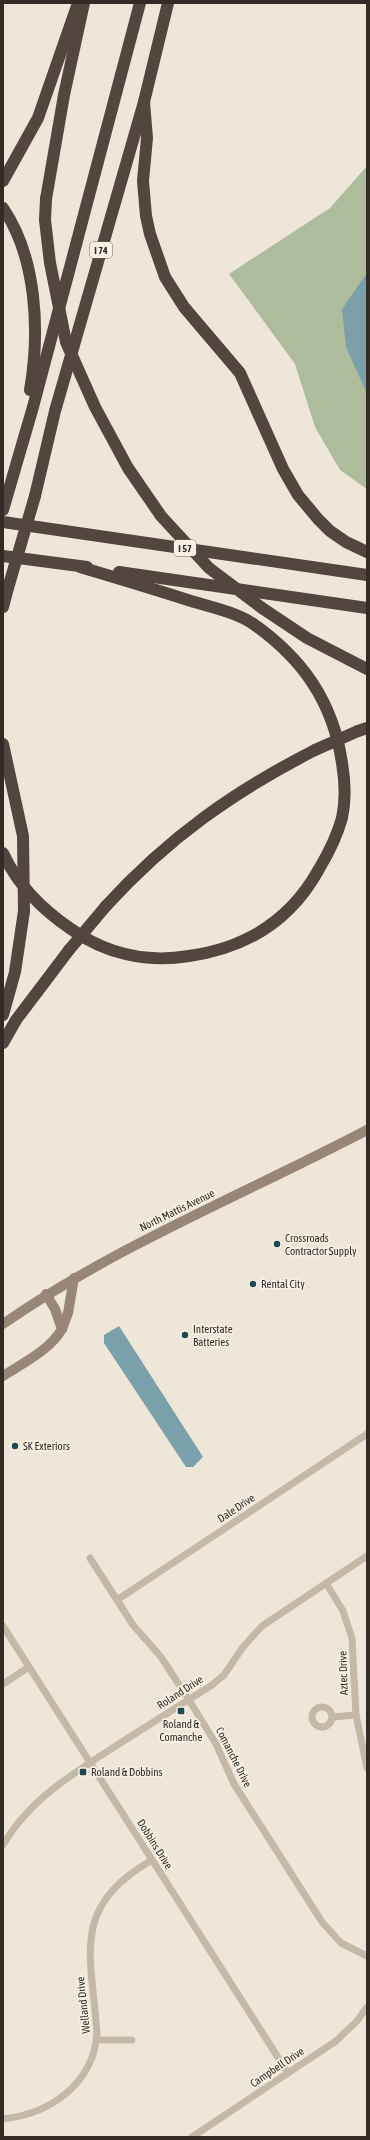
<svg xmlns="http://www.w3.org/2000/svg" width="370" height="2140" font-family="'Asap Condensed',sans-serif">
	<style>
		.green { fill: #adbc9a }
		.water { fill: #7aa1a9 }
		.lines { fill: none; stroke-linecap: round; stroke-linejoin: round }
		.street { stroke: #c5b8a6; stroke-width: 7 }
		.secondary { stroke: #988777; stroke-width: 10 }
		.highway { stroke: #52463e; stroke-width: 12 }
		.highway-bridge { stroke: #52463e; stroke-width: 12 }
		.poi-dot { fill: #1f474f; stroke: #f7f0e4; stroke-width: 1.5 }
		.labels { text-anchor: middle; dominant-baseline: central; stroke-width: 3.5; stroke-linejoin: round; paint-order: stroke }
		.shield { fill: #f7f0e4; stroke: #6d665f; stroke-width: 1 }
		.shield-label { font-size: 10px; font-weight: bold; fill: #322b26 }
		.street-label { font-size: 11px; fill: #322b26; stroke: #f7f0e4 }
		.poi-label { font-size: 11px; fill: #322b26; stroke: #f7f0e4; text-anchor: start }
	</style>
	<rect width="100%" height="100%" fill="#eee6d8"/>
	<polygon class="green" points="367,166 367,489 340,470 315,427 295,364 229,274 330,208"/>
	<g class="water">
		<polygon points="367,273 367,394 346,347 342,309"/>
		<polygon points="119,1326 203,1457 193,1467 186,1467 104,1343 104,1335"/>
	</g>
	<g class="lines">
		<g class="street">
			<polyline points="90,1558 133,1625 161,1657 189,1700 216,1744 234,1784 322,1922 341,1943 367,1956"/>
			<polyline points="326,1583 343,1611 352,1638 356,1715 367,1768"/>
			<polyline points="117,1600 367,1434"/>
			<polyline points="3,1626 288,2073"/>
			<polyline points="3,1684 29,1667"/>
			<circle cx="322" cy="1717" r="10"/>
			<polyline points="332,1717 356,1715"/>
			<path d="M3,1845C30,1798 77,1771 122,1742C152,1723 182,1704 212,1685L224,1675L243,1647L262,1626L367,1556"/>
			<polyline points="97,2040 132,2040"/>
			<path d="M3,2119C50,2114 93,2084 97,2034C92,1955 69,1908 152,1860"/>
			<polyline points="192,2137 336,2041 357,2021 367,2007"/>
		</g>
		<g class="secondary">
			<path d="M3,1324C117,1245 245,1194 367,1130"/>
			<polyline points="62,1329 68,1313 74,1278"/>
			<path d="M3,1376C23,1363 50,1350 62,1329L55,1309L46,1294"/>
		</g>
		<g class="highway">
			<polyline points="144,102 147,138 143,181 146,216 150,234 165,277 184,307 240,373 283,469 298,495 318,519 330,531 346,542 367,552"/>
			<polyline points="3,181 38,118 77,6"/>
			<polyline points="46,199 64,95 84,3"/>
			<path d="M3,208C37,258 40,332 30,390"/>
			<polyline points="35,496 55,411 144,102 168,3"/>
			<polyline points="3,510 33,407 140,3"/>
			<polyline points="3,522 367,575"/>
			<polyline points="3,556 87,567"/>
			<polyline points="119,572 367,608"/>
			<polyline points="3,607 8,588"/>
			<polyline points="262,608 307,638 367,669"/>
			<polyline points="358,731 367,728"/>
			<path d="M3,853C17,884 43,910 71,929C106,954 147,963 189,956C246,948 291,920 319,869C328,854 337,836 342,818C346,800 345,781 342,763C333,701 302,658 252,623C235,612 211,607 191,601C154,589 117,578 80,567"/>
			<path d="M106,906C168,838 233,792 315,750"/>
			<polyline points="3,1015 15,972 24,911"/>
			<polyline points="3,1043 16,1020 69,950"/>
		</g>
		<g class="highway-bridge">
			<polyline points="46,199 45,220 50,263 66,342 95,407 128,468 161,516 209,568 262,608"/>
			<polyline points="8,588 35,496"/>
			<polyline points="3,744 23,836 24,911"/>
			<polyline points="315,750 358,731"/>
			<polyline points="69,950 106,906"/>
		</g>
	</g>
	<g class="poi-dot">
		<circle cx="277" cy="1244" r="4"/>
		<circle cx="253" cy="1284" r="4"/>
		<circle cx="185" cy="1335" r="4"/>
		<circle cx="15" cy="1446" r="4"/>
		<rect x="177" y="1707" width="8" height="8" rx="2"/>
		<rect x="79" y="1768" width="8" height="8" rx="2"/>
	</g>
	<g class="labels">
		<g class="shield">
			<rect x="90" y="242" width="22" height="16" rx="3"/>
			<rect x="174" y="540" width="22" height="16" rx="3"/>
		</g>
		<g class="shield-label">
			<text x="101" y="250">I 74</text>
			<text x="185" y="548">I 57</text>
		</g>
		<g class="street-label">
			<text transform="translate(177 1210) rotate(-26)">North Mattis Avenue</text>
			<text transform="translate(236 1508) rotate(-34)">Dale Drive</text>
			<text transform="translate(343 1673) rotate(-92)">Aztec Drive</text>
			<text transform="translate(180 1692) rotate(-33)">Roland Drive</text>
			<text transform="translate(234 1757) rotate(63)">Comanche Drive</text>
			<text transform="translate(155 1844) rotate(58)">Dobbins Drive</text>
			<text transform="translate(83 2005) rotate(-96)">Welland Drive</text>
			<text transform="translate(277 2067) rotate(-34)">Campbell Drive</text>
		</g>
		<g class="poi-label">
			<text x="285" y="1238">Crossroads<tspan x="285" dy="13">Contractor Supply</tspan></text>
			<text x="261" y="1284">Rental City</text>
			<text x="193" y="1329">Interstate<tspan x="193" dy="13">Batteries</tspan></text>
			<text x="23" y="1446">SK Exteriors</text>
			<text x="181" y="1724" text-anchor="middle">Roland &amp;<tspan x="181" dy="13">Comanche</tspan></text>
			<text x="91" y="1772">Roland &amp; Dobbins</text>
		</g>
	</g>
	<rect width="370" height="2140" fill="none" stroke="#322b26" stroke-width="8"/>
</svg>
